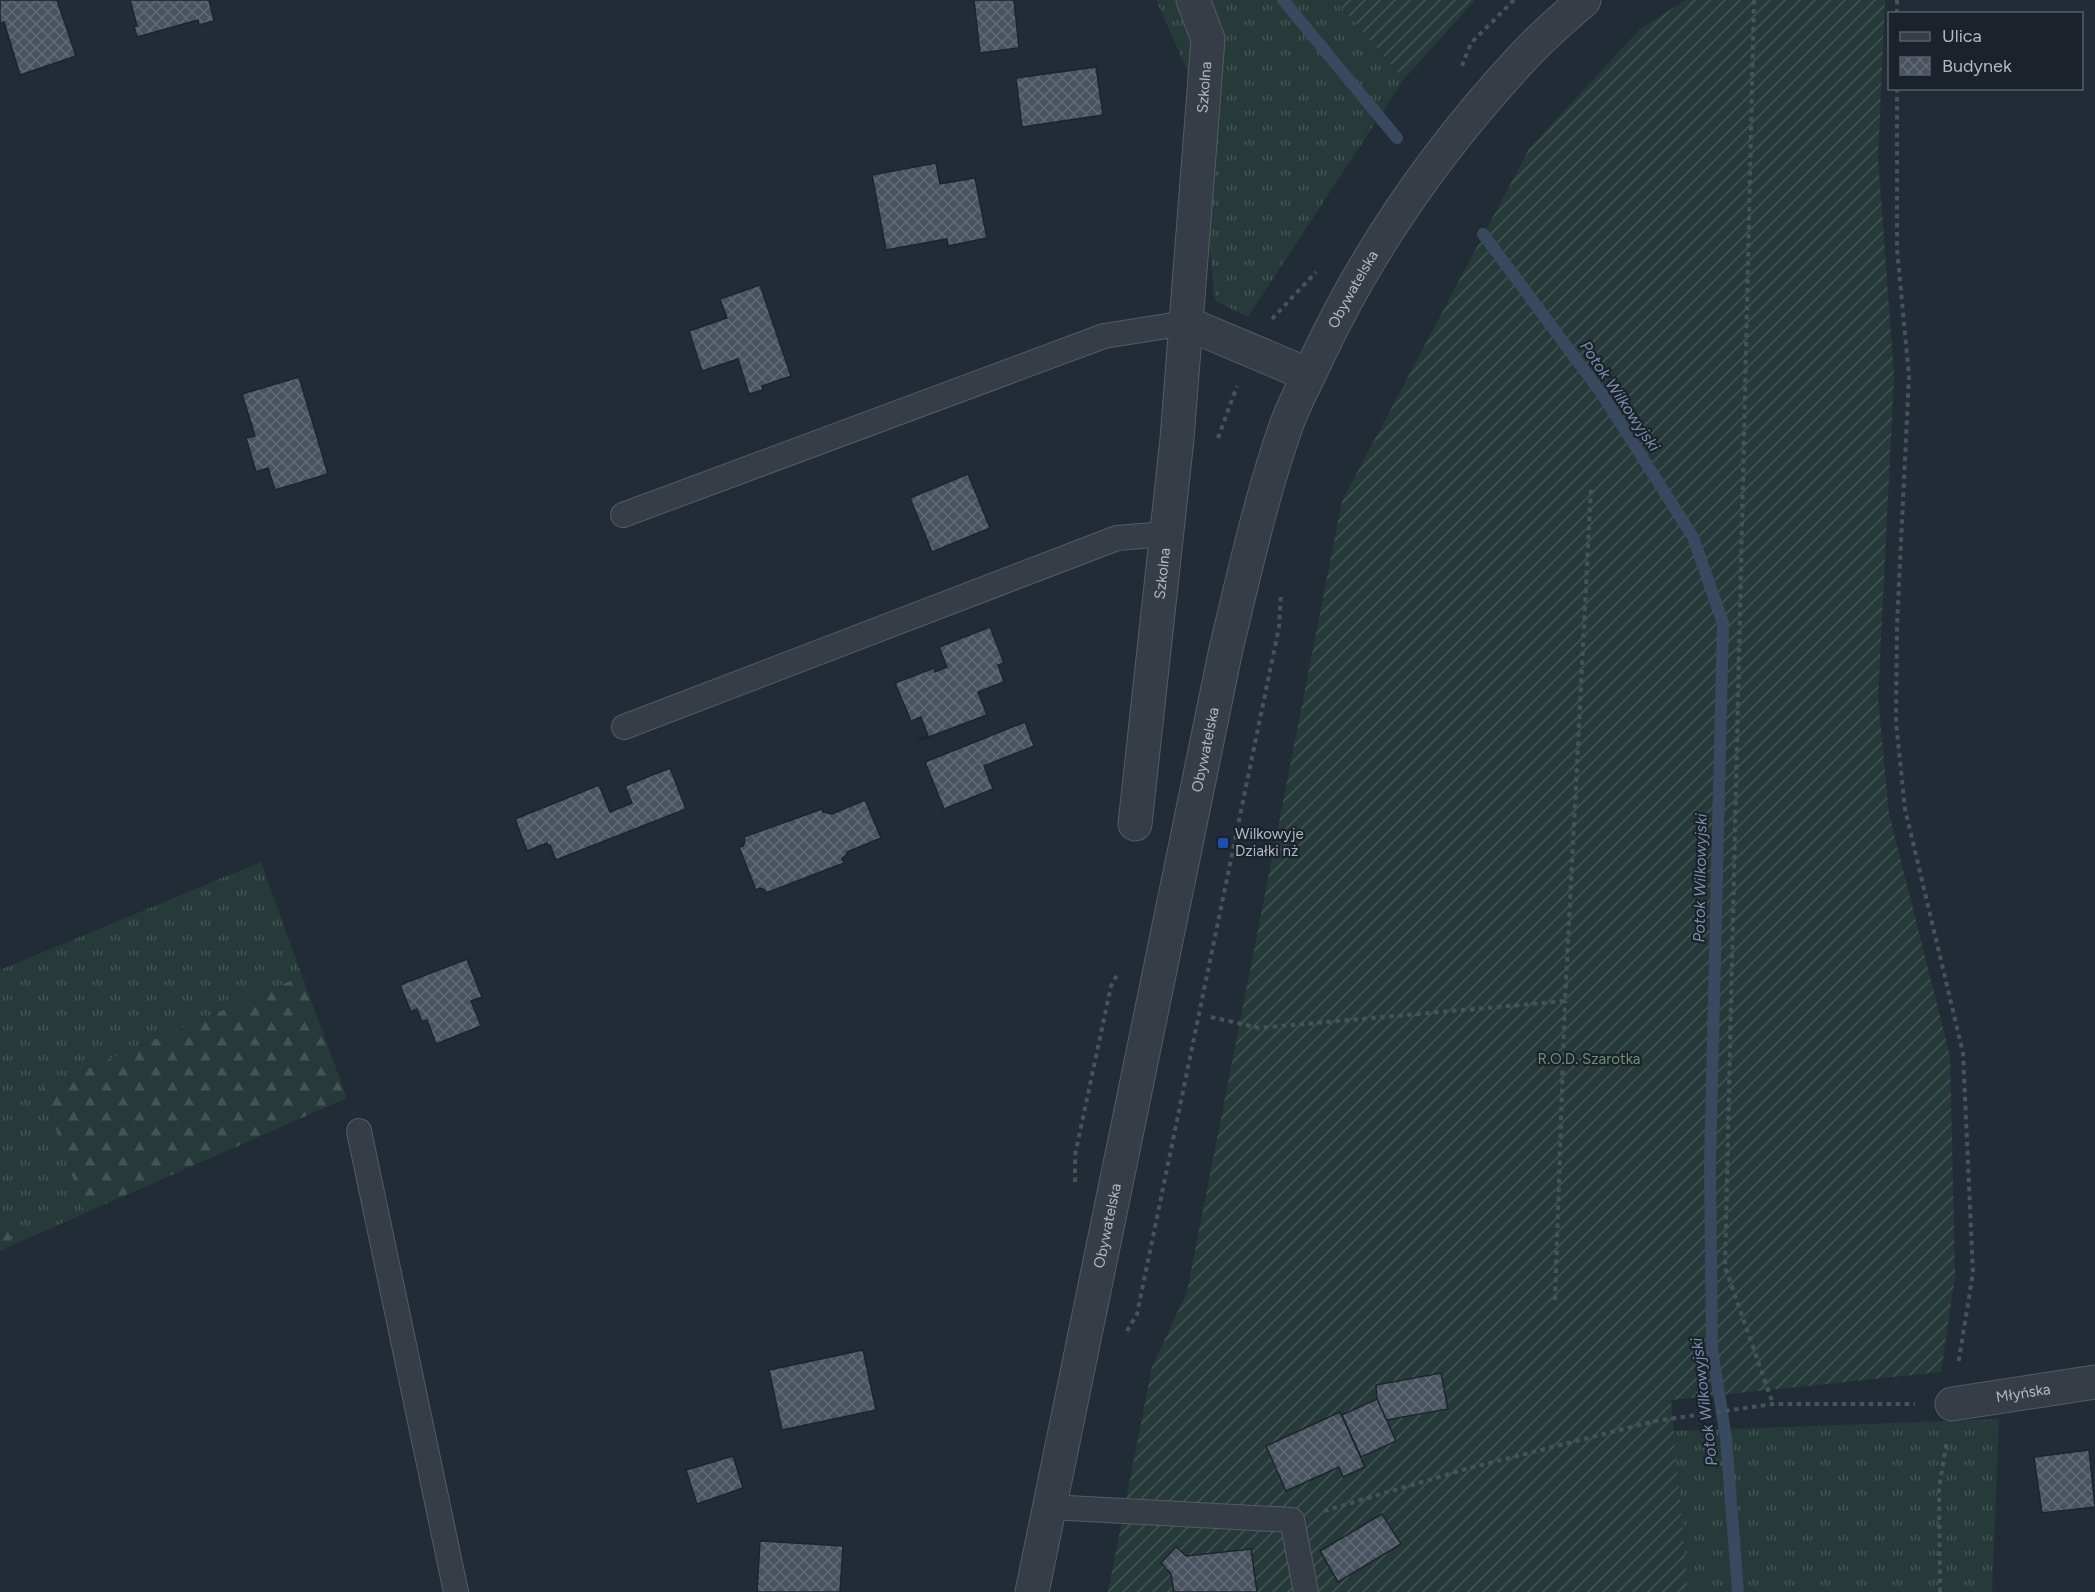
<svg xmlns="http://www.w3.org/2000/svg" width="2095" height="1592" font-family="Figtree,sans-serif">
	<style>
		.grass { fill: url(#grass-tufts) }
		.forest { fill: url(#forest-firs) }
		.garden { fill: url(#garden-furrows) }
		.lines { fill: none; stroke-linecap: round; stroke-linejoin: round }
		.stream { stroke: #39495f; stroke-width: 12 }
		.building { fill: url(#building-cross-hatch); stroke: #1d242e; stroke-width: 1.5 }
		.service-casing { stroke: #535b65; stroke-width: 26 }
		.minor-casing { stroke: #535b65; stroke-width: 35 }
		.path { stroke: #445557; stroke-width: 4; stroke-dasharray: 4.5 4.5; stroke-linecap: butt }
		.service { stroke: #363d47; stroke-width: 24 }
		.minor { stroke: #363d47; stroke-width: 33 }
		.transit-dot { fill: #1a4fb4; stroke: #1b222c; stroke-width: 2 }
		.labels { text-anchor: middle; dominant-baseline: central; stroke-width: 4.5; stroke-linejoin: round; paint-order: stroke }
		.street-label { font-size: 15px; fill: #b0b8c4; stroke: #1b222c }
		.poi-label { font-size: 15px; fill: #b0b8c4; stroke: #1b222c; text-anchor: start }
		.park-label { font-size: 15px; fill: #6a9272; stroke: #1b222c }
		.water-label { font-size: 16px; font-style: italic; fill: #7b8faa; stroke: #1b222c }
	</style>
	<defs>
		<pattern id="grass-tufts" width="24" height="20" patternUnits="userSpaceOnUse" patternTransform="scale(1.5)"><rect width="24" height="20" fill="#273a3a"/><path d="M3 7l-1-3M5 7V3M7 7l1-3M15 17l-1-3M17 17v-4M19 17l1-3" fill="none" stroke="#445455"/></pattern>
		<pattern id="forest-firs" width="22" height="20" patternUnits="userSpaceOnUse" patternTransform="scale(1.5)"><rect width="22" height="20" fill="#273a3a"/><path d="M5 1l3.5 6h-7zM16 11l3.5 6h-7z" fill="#445455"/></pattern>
		<pattern id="garden-furrows" width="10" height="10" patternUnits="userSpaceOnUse" patternTransform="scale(1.5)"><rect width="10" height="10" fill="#273a3a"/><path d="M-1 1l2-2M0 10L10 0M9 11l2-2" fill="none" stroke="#445455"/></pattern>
		<pattern id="building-cross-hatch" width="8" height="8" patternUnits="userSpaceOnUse" patternTransform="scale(1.5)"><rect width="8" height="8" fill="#495360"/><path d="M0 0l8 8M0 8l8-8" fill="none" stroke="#616a75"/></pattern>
	</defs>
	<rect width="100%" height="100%" fill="#222c37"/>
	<g class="grass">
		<polygon points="1156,0 1335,0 1404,79 1248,317 1215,301 1192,81"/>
		<polygon points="261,862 302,976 42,1088 85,1213 13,1245 0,1206 0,970"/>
		<polygon points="1999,1419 1992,1592 1688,1592 1673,1431"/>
	</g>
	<g class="forest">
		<polygon points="302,976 347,1098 85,1213 42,1088"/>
		<polygon points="0,1206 13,1245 0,1251"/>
	</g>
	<g class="garden">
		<polygon points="1335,0 1475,0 1404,79"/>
		<polygon points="1685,0 1885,0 1878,158 1894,376 1878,698 1889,814 1950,1056 1955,1276 1941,1372 1671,1400 1688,1592 1108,1592 1152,1367 1187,1292 1342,501 1529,149 1639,30"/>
	</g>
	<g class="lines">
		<g class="stream">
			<polyline points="1283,0 1397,138"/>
			<polyline points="1483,234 1602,394 1693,537 1723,623 1710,1165 1712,1349 1726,1438 1738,1592"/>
		</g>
	</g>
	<g class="building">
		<polygon points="0,0 57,0 76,56 20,75 4,22 0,23"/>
		<polygon points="130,0 209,0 214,21 199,25 198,20 137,37 134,26 137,26"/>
		<polygon points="974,0 1014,0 1019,48 980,53"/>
		<polygon points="1096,67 1103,115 1022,127 1016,78"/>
		<polygon points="936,163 940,184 975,178 987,238 948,246 947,239 886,250 872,175"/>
		<polygon points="760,285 791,376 762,386 763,390 749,394 738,359 702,371 689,331 727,318 720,299"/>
		<polygon points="299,377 328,474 275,490 268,468 256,472 246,438 255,436 242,394"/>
		<polygon points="968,474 990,528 932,552 910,498"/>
		<polygon points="990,627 1004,663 998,665 1004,682 978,692 987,715 918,741 918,739 928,736 921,717 911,721 895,683 934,668 935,672 947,667 939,647"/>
		<polygon points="1025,722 1034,746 984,766 993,789 944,809 925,762"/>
		<polygon points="670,768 686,809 556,860 550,845 548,846 547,843 527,851 515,819 599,785 610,812 632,803 625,786"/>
		<polygon points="865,800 881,838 847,852 848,853 842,859 844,863 766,893 765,890 760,888 756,890 739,847 743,846 745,841 744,837 822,809 823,812 832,814"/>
		<polygon points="467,959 482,997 471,1001 481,1026 436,1044 427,1020 422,1022 417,1009 411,1012 400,985"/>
		<polygon points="863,1350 876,1410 782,1430 769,1370"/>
		<polygon points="1441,1373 1448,1409 1386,1420 1377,1399 1376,1385"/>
		<polygon points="1377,1399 1396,1441 1361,1457 1342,1415"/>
		<polygon points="1340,1412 1365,1467 1343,1477 1339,1467 1286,1491 1266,1446"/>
		<polygon points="2089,1450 2095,1507 2042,1513 2034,1457"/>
		<polygon points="733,1456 743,1488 697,1504 686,1470"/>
		<polygon points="1382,1514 1401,1544 1338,1582 1320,1551"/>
		<polygon points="760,1541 843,1546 840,1592 757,1592"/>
		<polygon points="1176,1547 1186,1556 1251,1549 1257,1592 1174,1592 1171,1574 1161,1563"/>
	</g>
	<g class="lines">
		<defs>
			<g id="service">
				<polyline points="623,515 1104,336 1186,323"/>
				<polyline points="624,727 1117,538 1166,534"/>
				<polyline points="359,1131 456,1592"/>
				<polyline points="1050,1507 1292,1520 1306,1592"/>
			</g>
			<g id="minor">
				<polyline points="1186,323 1309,375"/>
				<path id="s1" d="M1135,824L1177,439L1208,39L1193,0"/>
				<path id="s2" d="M1952,1404L2095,1382"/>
				<path id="s3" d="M1032,1592L1226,649C1244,575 1260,501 1285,429C1293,405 1306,382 1317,358C1369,247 1440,146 1524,56C1542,36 1564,18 1584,0"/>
			</g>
		</defs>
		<use href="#service" class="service-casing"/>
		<use href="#minor" class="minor-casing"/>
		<g class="path">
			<polyline points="1754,0 1725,1267 1773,1404"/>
			<polyline points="1897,0 1897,14"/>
			<polyline points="1462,66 1471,43 1514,0"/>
			<polyline points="1897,88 1897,249 1909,376 1897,625 1896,722 1905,809 1963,1053 1973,1273 1958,1365"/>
			<polyline points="1272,319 1316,272"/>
			<polyline points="1218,438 1237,386"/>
			<polyline points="1211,1017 1259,1028 1565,1001 1591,488"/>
			<polyline points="1075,1182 1075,1155 1111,986 1118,973"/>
			<polyline points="1555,1300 1565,1001"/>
			<polyline points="1127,1331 1137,1314 1279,627 1281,594"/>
			<polyline points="1324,1511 1466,1469 1655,1421 1773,1404 1915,1404"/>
			<polyline points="1940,1592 1939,1488 1947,1440"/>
		</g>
		<use href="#service" class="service"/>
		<use href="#minor" class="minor"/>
	</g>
	<rect class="transit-dot" x="1217" y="837" width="12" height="12" rx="3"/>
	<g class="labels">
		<g class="street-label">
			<text stroke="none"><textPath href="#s1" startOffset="740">Szkolna</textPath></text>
			<text stroke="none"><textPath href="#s3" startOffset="1346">Obywatelska</textPath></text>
			<text stroke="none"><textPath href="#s1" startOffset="252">Szkolna</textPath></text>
			<text stroke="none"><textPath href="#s3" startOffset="860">Obywatelska</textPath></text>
			<text stroke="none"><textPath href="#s3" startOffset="374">Obywatelska</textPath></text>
			<text stroke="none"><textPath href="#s2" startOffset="72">Młyńska</textPath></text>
		</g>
		<g class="poi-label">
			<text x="1235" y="834">Wilkowyje<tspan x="1235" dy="17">Działki nż</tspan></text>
		</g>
		<g class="park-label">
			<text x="1589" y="1059">R.O.D. Szarotka</text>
		</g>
		<g class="water-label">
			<text transform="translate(1620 396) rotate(56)">Potok Wilkowyjski</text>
			<text transform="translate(1700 878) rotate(-89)">Potok Wilkowyjski</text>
			<text transform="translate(1704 1402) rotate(-97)">Potok Wilkowyjski</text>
		</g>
	</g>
	<rect x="1888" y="12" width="195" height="78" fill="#1b222c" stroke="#575e69" stroke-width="1.5"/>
	<rect x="1900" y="32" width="30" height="9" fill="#363d47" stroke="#575e69" stroke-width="1.5"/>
	<text x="1942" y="42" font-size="18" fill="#b0b8c4">Ulica</text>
	<rect x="1900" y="57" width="30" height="18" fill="url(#building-cross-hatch)" stroke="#575e69" stroke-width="1.5"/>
	<text x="1942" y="72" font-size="18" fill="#b0b8c4">Budynek</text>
</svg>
